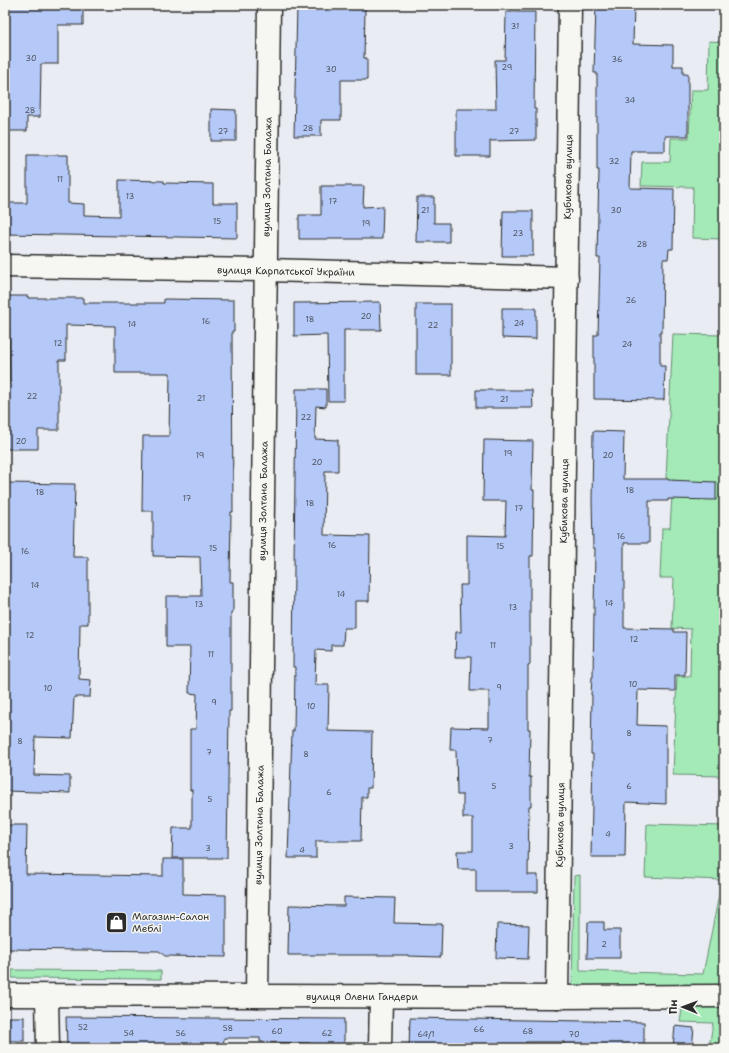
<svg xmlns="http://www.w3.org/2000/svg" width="729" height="1053" font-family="'Shantell Sans',sans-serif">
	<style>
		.green { fill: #a3eab7; stroke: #678a71 }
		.building { fill: #b4c9f8; stroke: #2b2b2b }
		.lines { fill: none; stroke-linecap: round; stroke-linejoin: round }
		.minor-casing { stroke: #2b2b2b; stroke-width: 25 }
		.minor { stroke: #f6f6f2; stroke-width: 22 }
		.labels { text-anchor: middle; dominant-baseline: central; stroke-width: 3; stroke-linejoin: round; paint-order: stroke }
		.number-label { font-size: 8px; fill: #4d525e }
		.street-label { font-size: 10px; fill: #2b2b2b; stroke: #f6f6f2 }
		.poi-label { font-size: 10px; fill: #2b2b2b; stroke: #f6f6f2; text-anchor: start }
	</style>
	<rect width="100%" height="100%" fill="#e9edf3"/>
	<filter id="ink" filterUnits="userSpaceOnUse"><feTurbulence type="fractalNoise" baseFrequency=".025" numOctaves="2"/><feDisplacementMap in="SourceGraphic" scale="8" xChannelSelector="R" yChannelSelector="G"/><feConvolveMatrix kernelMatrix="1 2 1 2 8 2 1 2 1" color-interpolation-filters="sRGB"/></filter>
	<g filter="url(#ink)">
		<g class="green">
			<polygon points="709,41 724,42 724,316 721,316 723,239 692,238 693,187 641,186 642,162 670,162 671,138 689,138 691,90 708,90"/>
			<polygon points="673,334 724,335 724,776 673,775 677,676 690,676 691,629 672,628 674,578 660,578 662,528 670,528 673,479 666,478"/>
			<polygon points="647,824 724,826 724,989 572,988 574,876 580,875 580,971 703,974 722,880 645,877"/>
			<polygon points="12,970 161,971 161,979 12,978"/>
			<polygon points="683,1003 724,1003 724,1048 709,1048 713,1023 680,1022"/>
		</g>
		<g class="building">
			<polygon points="5,5 83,5 83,25 58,25 58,64 41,64 40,117 27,117 27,131 5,131"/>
			<polygon points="596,5 634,5 633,44 673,45 673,66 683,66 683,74 688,74 688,136 665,136 665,151 631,151 630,188 674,189 673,249 669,249 668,259 663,259 662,332 660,332 660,366 665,366 664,400 594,399 594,335 598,335 600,258 597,258 599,170 597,170 597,73 594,73"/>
			<polygon points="297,6 365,8 364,58 367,58 367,80 341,80 341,120 321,120 321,136 294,136"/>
			<polygon points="506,12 535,12 534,109 536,109 536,140 490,141 490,156 456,156 456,109 496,109 495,60 505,60"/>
			<polygon points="211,109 236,110 236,141 211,141"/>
			<polygon points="27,155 68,155 68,203 84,204 84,215 119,216 119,180 164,181 164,183 213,184 213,203 237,203 237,238 5,234 5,203 27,203"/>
			<polygon points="321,186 364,186 363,207 383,206 382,239 299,239 299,215 321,215"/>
			<polygon points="417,197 434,197 434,223 449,223 449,242 416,242"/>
			<polygon points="503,211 533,211 533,256 502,256"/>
			<polygon points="5,296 28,296 28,298 83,298 83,303 164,303 164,299 234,300 234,331 232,331 233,512 231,512 230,582 233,582 233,612 231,612 231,711 229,711 227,858 172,858 173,828 192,828 192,790 190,790 190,729 196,729 197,694 189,693 190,647 166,647 166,596 201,596 200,557 153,556 153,511 142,511 143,436 169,436 170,373 115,373 115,326 66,325 66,360 59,360 59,430 38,430 38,449 5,449 5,384 10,384 9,327 5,327"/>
			<polygon points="380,302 381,330 344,330 344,401 328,401 327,335 294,336 294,303"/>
			<rect x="416" y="304" width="35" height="71"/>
			<polygon points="502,308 536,308 536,339 502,338"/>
			<polygon points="296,389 326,389 326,407 316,406 315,439 338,440 338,471 325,471 324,535 370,536 369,601 355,601 355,628 344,628 343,645 331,645 331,651 316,650 315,685 329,685 328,731 372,732 371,788 367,788 367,797 362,797 361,841 316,841 316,858 288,858 292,731 294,731 295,667 293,667 294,566"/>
			<polygon points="476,390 532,390 533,408 476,408"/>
			<polygon points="593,431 624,432 623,479 669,479 668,480 716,482 716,500 668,499 668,501 649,501 649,543 624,543 624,628 674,629 674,632 686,632 685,675 675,675 675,691 638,690 637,725 666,726 666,804 626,802 625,857 591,857 593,754 591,754 592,695 591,695 592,677 593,677 595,548 593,548 592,500"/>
			<polygon points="484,440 533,441 532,490 534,490 533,556 530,556 530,665 528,665 528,729 530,729 529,777 531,777 531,806 529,806 528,875 538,875 538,892 476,892 476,869 458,869 457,851 473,851 473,818 463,818 463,795 457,795 456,750 450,750 451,727 489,728 489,691 470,691 471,657 455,657 456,632 461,632 460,585 467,585 467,535 505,536 506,501 483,501"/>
			<polygon points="5,483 75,484 73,557 88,557 88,624 80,624 79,679 91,680 90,697 74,697 72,738 35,737 34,775 70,776 70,793 5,791"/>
			<polygon points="5,825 27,825 26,874 163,876 163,859 183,859 183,894 226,895 226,957 165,956 159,951 5,949"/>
			<polygon points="344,897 395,898 394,923 442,924 441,957 408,956 408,955 288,955 289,905 344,906"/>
			<polygon points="588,922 604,922 604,930 620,930 620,958 587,958"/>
			<polygon points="497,924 529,925 528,959 496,958"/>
			<rect x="5" y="1017" width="19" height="24"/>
			<polygon points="66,1017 344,1019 344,1048 310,1048 310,1043 260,1042 260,1038 224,1038 223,1048 67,1048"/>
			<polygon points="410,1018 644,1022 644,1048 564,1048 564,1042 526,1042 526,1048 409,1048"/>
			<polygon points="675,1026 694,1028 692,1048 673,1048"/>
		</g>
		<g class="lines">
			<defs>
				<g id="minor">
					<polyline points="5,266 266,270 567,278"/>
					<polyline points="5,995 557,997 718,996"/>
					<polyline points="47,996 48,1048"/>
					<polyline points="257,996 269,5"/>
					<polyline points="557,997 570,5"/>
					<polyline points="380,1048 381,996"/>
				</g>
			</defs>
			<use href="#minor" class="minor-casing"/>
			<use href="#minor" class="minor"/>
		</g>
	</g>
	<defs>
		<symbol id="shop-square" viewBox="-11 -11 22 22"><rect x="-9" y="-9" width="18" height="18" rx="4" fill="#2b2b2b" stroke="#f6f6f2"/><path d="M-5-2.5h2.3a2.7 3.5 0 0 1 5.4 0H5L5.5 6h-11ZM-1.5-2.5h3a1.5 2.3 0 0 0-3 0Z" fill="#fff"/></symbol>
	</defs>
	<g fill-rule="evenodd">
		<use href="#shop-square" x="104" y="910" width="25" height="25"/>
	</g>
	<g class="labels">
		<g class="number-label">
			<text x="515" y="26">31</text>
			<text x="31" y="58">30</text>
			<text x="617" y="59">36</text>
			<text x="507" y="67">29</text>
			<text x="331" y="69">30</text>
			<text x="630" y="100">34</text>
			<text x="30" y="110">28</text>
			<text x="308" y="128">28</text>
			<text x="223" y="131">27</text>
			<text x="514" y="131">27</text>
			<text x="614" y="161">32</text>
			<text x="60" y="179">11</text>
			<text x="130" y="196">13</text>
			<text x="333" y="201">17</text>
			<text x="425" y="210">21</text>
			<text x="616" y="210">30</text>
			<text x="217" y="221">15</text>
			<text x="366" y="223">19</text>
			<text x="518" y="233">23</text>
			<text x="642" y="244">28</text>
			<text x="631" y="300">26</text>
			<text x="366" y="316">20</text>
			<text x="310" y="319">18</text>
			<text x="206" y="321">16</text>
			<text x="519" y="323">24</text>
			<text x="132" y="324">14</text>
			<text x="433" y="325">22</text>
			<text x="58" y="343">12</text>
			<text x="627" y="344">24</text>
			<text x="32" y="396">22</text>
			<text x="201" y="398">21</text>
			<text x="504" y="399">21</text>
			<text x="306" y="417">22</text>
			<text x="21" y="441">20</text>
			<text x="508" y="453">19</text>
			<text x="200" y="455">19</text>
			<text x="608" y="455">20</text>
			<text x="317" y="462">20</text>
			<text x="630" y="490">18</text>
			<text x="40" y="492">18</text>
			<text x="187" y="498">17</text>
			<text x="310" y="503">18</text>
			<text x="519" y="508">17</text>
			<text x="621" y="536">16</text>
			<text x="332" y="545">16</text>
			<text x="500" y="546">15</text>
			<text x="213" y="548">15</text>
			<text x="25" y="551">16</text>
			<text x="35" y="585">14</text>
			<text x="341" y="594">14</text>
			<text x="609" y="603">14</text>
			<text x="199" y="604">13</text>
			<text x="513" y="607">13</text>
			<text x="30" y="635">12</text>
			<text x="634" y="639">12</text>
			<text x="493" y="645">11</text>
			<text x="211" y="654">11</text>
			<text x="633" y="684">10</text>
			<text x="499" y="687">9</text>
			<text x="48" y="688">10</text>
			<text x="214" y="702">9</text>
			<text x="311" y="706">10</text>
			<text x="629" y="733">8</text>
			<text x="490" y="740">7</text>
			<text x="20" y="741">8</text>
			<text x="209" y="752">7</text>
			<text x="306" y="754">8</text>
			<text x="494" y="786">5</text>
			<text x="629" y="786">6</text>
			<text x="329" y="792">6</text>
			<text x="210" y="799">5</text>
			<text x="608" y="834">4</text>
			<text x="511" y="846">3</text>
			<text x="208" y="848">3</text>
			<text x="302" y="850">4</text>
			<text x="604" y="944">2</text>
			<text x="83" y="1027">52</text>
			<text x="228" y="1028">58</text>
			<text x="479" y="1029">66</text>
			<text x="277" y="1031">60</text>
			<text x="528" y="1031">68</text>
			<text x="129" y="1033">54</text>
			<text x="181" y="1033">56</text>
			<text x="327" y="1033">62</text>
			<text x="426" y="1034">64/1</text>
			<text x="574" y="1034">70</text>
		</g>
		<g class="street-label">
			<text transform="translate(267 177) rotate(-89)">вулиця Золтана Балажа</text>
			<text transform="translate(568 177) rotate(-89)">Кубикова вулиця</text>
			<text transform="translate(286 271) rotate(1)">вулиця Карпатської України</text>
			<text transform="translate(263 501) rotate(-89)">вулиця Золтана Балажа</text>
			<text transform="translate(564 501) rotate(-89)">Кубикова вулиця</text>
			<text transform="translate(259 825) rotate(-89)">вулиця Золтана Балажа</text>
			<text transform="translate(560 825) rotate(-89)">Кубикова вулиця</text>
			<text x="362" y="996">вулиця Олени Гандери</text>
		</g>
		<g class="poi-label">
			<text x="132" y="916">Магазин-Салон<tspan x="132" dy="12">Меблі</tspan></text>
		</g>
	</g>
	<rect width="729" height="1053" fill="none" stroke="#f6f6f2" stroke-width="20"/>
	<rect x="10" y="10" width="709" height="1033" fill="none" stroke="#2b2b2b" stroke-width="1.5" filter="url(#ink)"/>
	<g transform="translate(683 1007) rotate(271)" stroke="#f6f6f2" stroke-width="3" paint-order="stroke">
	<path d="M0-3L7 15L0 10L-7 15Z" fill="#2b2b2b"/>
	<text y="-6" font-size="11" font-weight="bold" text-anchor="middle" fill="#2b2b2b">Пн</text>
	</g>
</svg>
